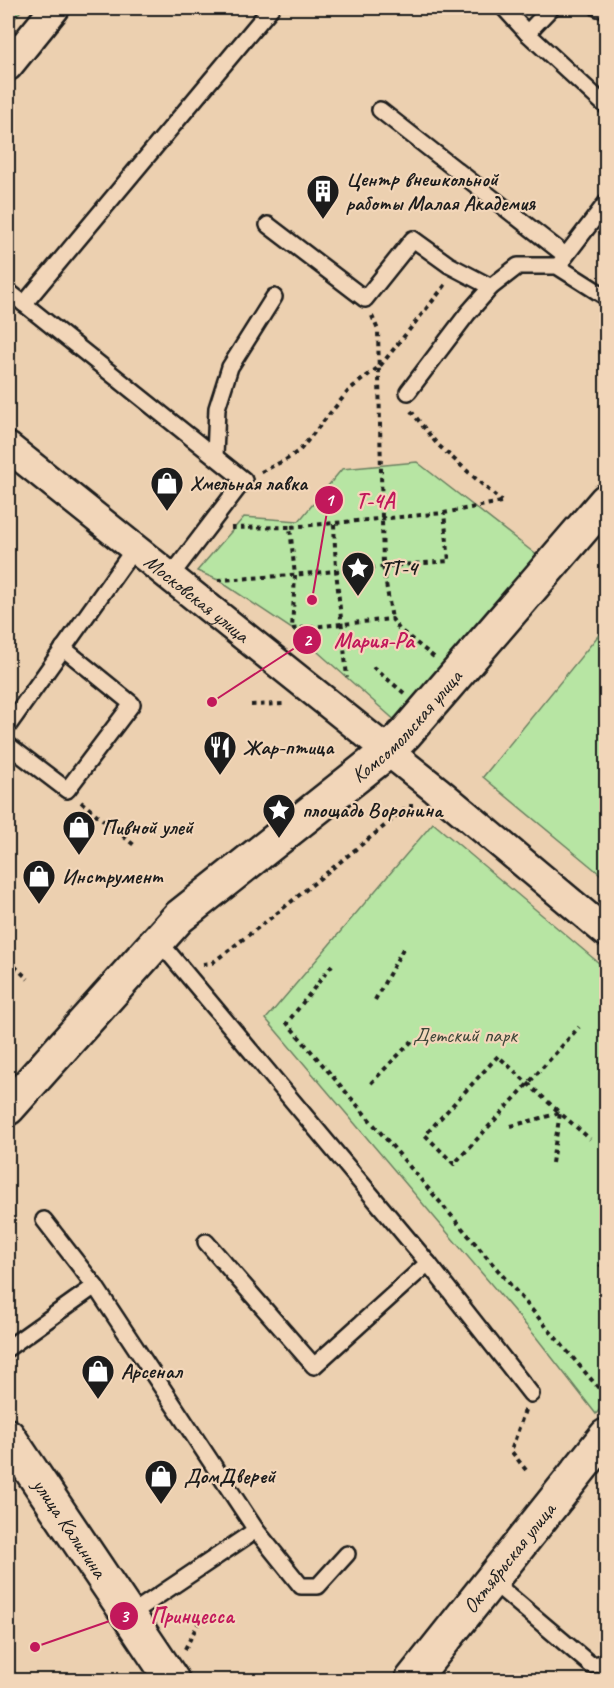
<svg xmlns="http://www.w3.org/2000/svg" width="614" height="1688" font-family="Caveat,sans-serif">
	<style>
		.green { fill: #b7e5a3; stroke: #6a8060; stroke-width: 1.5 }
		.lines { fill: none; stroke-linecap: round; stroke-linejoin: round }
		.lane-casing { stroke: #1c1c1c; stroke-width: 20 }
		.street-casing { stroke: #1c1c1c; stroke-width: 33 }
		.secondary-casing { stroke: #1c1c1c; stroke-width: 38 }
		.path { stroke: #1c1c1c; stroke-width: 4; stroke-dasharray: 4.5 4.5; stroke-linecap: butt }
		.lane { stroke: #f2d6b9; stroke-width: 15 }
		.street { stroke: #f2d6b9; stroke-width: 28 }
		.secondary { stroke: #f2d6b9; stroke-width: 33 }
		.labels { text-anchor: middle; dominant-baseline: central; stroke-width: 4.5; stroke-linejoin: round; paint-order: stroke }
		.poi-label { font-size: 21px; font-weight: bold; fill: #1c1c1c; stroke: #f2d6b9; text-anchor: start }
		.street-label { font-size: 21px; fill: #1c1c1c; stroke: #f2d6b9 }
		.park-label { font-size: 21px; fill: #3b4437; stroke: #f2d6b9 }
		.leader { fill: none; stroke: #c2185b; stroke-width: 2 }
		.callout-dot { fill: #c2185b; stroke: #f2d6b9; stroke-width: 2 }
		.mark-label { font-size: 18px; text-anchor: middle; font-weight: bold; fill: #fff }
		.callout-label { font-size: 22px; text-anchor: middle; font-weight: bold; fill: #c2185b; stroke: #f2d6b9; stroke-width: 4.5; stroke-linejoin: round; paint-order: stroke }
	</style>
	<rect width="100%" height="100%" fill="#ecd0b0"/>
	<filter id="ink" filterUnits="userSpaceOnUse"><feTurbulence type="fractalNoise" baseFrequency=".0167" numOctaves="2"/><feDisplacementMap in="SourceGraphic" scale="12" xChannelSelector="R" yChannelSelector="G"/><feConvolveMatrix kernelMatrix="1 2 1 2 8 2 1 2 1" color-interpolation-filters="sRGB"/></filter>
	<g filter="url(#ink)">
		<g class="green">
			<polygon points="8,8 23,8 8,27"/>
			<polygon points="417,462 538,556 398,723 292,629 218,580 197,571 244,517 299,521 342,469"/>
			<polygon points="606,626 606,879 483,777"/>
			<polygon points="433,823 606,969 606,1402 596,1414 536,1337 266,1019"/>
		</g>
		<g class="lines">
			<defs>
				<g id="lane">
					<polyline points="504,8 527,33"/>
					<polyline points="551,8 527,33 606,106"/>
					<polyline points="598,8 606,10"/>
					<polyline points="380,110 565,255"/>
					<polyline points="268,225 365,299 413,239 449,265 491,287"/>
					<polyline points="561,262 606,203"/>
					<polyline points="8,291 244,480 170,577"/>
					<polyline points="24,304 271,8"/>
					<polyline points="408,392 468,313 491,287 518,266 557,266 606,297"/>
					<polyline points="215,456 217,408 230,367 274,297"/>
					<polyline points="8,726 134,549"/>
					<polyline points="8,745 67,790 132,704 63,648"/>
					<polyline points="158,940 428,1263 531,1394"/>
					<polyline points="206,1242 314,1366 428,1263"/>
					<polyline points="95,1286 256,1530"/>
					<polyline points="8,1348 95,1286 44,1220"/>
					<polyline points="492,1581 591,1665 606,1663"/>
					<polyline points="128,1616 256,1530 301,1586 318,1586 347,1554"/>
				</g>
				<g id="street">
					<polyline points="8,66 55,8"/>
					<path id="s1" d="M8,447L439,792L606,932"/>
				</g>
				<g id="secondary">
					<path id="s2" d="M8,1108L179,917L387,752L405,734L606,501"/>
					<path id="s3" d="M8,1436L172,1680"/>
					<path id="s4" d="M412,1680L606,1436"/>
				</g>
			</defs>
			<use href="#lane" class="lane-casing"/>
			<use href="#street" class="street-casing"/>
			<use href="#secondary" class="secondary-casing"/>
			<g class="path">
				<polyline points="372,316 378,330 383,566 392,619"/>
				<polyline points="411,411 437,444 501,501"/>
				<polyline points="261,472 287,459 300,450 350,389 380,366 447,283"/>
				<polyline points="334,524 336,570 347,677"/>
				<polyline points="231,528 290,527"/>
				<path d="M218,580C295,576 372,567 449,561L444,513"/>
				<polyline points="434,657 399,629 392,619 292,629 295,576 290,527 444,513 501,502"/>
				<polyline points="373,667 404,693"/>
				<polyline points="251,705 285,704"/>
				<polyline points="81,802 134,845"/>
				<polyline points="8,960 28,979"/>
				<polyline points="203,964 212,963 276,914 409,806 413,806"/>
				<polyline points="332,965 287,1023 602,1392"/>
				<polyline points="375,1000 405,945"/>
				<polyline points="371,1083 415,1038"/>
				<polyline points="511,1126 560,1113 590,1139"/>
				<path d="M552,1163L560,1113L498,1056L425,1135L454,1164C496,1119 538,1073 579,1027"/>
				<polyline points="602,1208 606,1203"/>
				<polyline points="600,1267 606,1259"/>
				<polyline points="525,1410 511,1451 526,1470"/>
				<polyline points="185,1649 200,1620"/>
			</g>
			<use href="#lane" class="lane"/>
			<use href="#street" class="street"/>
			<use href="#secondary" class="secondary"/>
		</g>
	</g>
	<defs>
		<symbol id="building-pin" viewBox="-11 -11 22 30"><path d="M0 17L-7.5 6A9.5 9.5 0 1 1 7.5 6Z" fill="#1c1c1c" stroke="#f2d6b9"/><path d="M-4-6H4V6H1V3H-1V6H-4ZM-2.5-4.3h1.7v1.8h-1.7ZM.8-4.3h1.7v1.8H.8ZM-2.5-1h1.7V.8h-1.7ZM.8-1h1.7V.8H.8Z" fill="#fff"/></symbol>
		<symbol id="shop-pin" viewBox="-11 -11 22 30"><path d="M0 17L-7.5 6A9.5 9.5 0 1 1 7.5 6Z" fill="#1c1c1c" stroke="#f2d6b9"/><path d="M-5-2.5h2.3a2.7 3.5 0 0 1 5.4 0H5L5.5 6h-11ZM-1.5-2.5h3a1.5 2.3 0 0 0-3 0Z" fill="#fff"/></symbol>
		<symbol id="sight-pin" viewBox="-11 -11 22 30"><path d="M0 17L-7.5 6A9.5 9.5 0 1 1 7.5 6Z" fill="#1c1c1c" stroke="#f2d6b9"/><path d="M0-6L1.8-2.2L6-1.7L2.9 1.2L3.7 5.4L0 3.3L-3.7 5.4L-2.9 1.2L-6-1.7L-1.8-2.2Z" fill="#fff"/></symbol>
		<symbol id="restaurant-pin" viewBox="-11 -11 22 30"><path d="M0 17L-7.5 6A9.5 9.5 0 1 1 7.5 6Z" fill="#1c1c1c" stroke="#f2d6b9"/><path d="M-5-6h1v4h1v-4h1v4h1v-4h1v5L-1.5 .5V6h-2V.5L-5-1ZM5-6V6H3V1.5H1.5Q1.5-4 5-6Z" fill="#fff"/></symbol>
	</defs>
	<g fill-rule="evenodd">
		<use href="#building-pin" x="304" y="172" width="38" height="52"/>
		<use href="#shop-pin" x="148" y="464" width="38" height="52"/>
		<use href="#sight-pin" x="339" y="549" width="38" height="52"/>
		<use href="#restaurant-pin" x="201" y="728" width="38" height="52"/>
		<use href="#sight-pin" x="260" y="791" width="38" height="52"/>
		<use href="#shop-pin" x="60" y="808" width="38" height="52"/>
		<use href="#shop-pin" x="20" y="857" width="38" height="52"/>
		<use href="#shop-pin" x="79" y="1352" width="38" height="52"/>
		<use href="#shop-pin" x="142" y="1457" width="38" height="52"/>
	</g>
	<g class="labels">
		<g class="poi-label">
			<text x="346" y="179">Центр внешкольной<tspan x="346" dy="24">работы Малая Академия</tspan></text>
			<text x="190" y="483">Хмельная лавка</text>
			<text x="381" y="568">ТТ-4</text>
			<text x="243" y="747">Жар-птица</text>
			<text x="302" y="810">площадь Воронина</text>
			<text x="102" y="827">Пивной улей</text>
			<text x="62" y="876">Инструмент</text>
			<text x="121" y="1371">Арсенал</text>
			<text x="184" y="1476">ДомДверей</text>
		</g>
		<g class="street-label">
			<text stroke="none"><textPath href="#s1" startOffset="242">Московская улица</textPath></text>
			<text stroke="none"><textPath href="#s2" startOffset="554">Комсомольская улица</textPath></text>
			<text stroke="none"><textPath href="#s3" startOffset="111">улица Калинина</textPath></text>
			<text stroke="none"><textPath href="#s4" startOffset="156">Октябрьская улица</textPath></text>
		</g>
		<g class="park-label">
			<text x="465" y="1035">Детский парк</text>
		</g>
	</g>
	<path class="leader" d="M312 600L329 500M212 702L307 640M35 1647L124 1616"/>
	<g class="callout-dot">
		<circle cx="312" cy="600" r="6"/>
		<circle cx="212" cy="702" r="6"/>
		<circle cx="35" cy="1647" r="6"/>
		<circle cx="329" cy="500" r="15"/>
		<circle cx="307" cy="640" r="15"/>
		<circle cx="124" cy="1616" r="15"/>
	</g>
	<g class="mark-label">
		<text x="329" y="506">1</text>
		<text x="307" y="646">2</text>
		<text x="124" y="1622">3</text>
	</g>
	<g class="callout-label">
		<text x="375" y="508">Т-4А</text>
		<text x="374" y="648">Мария-Ра</text>
		<text x="192" y="1623">Принцесса</text>
	</g>
	<rect width="614" height="1688" fill="none" stroke="#f2d6b9" stroke-width="30"/>
	<rect x="15" y="15" width="584" height="1658" fill="none" stroke="#1c1c1c" stroke-width="2" filter="url(#ink)"/>
</svg>
